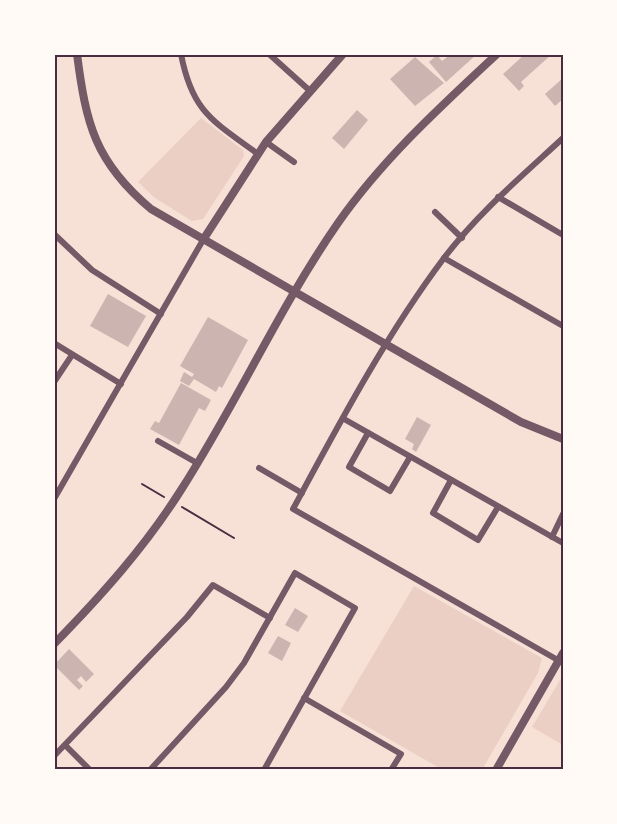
<svg xmlns="http://www.w3.org/2000/svg" width="617" height="824" font-family="Helvetica,sans-serif">
	<style>
		.green { fill: #ebcfc5 }
		.building { fill: #ccb4b1 }
		.lines { fill: none; stroke-linecap: round; stroke-linejoin: round }
		.path { stroke: #4a2c40; stroke-width: 2 }
		.minor { stroke: #755966; stroke-width: 6 }
		.tertiary { stroke: #755966; stroke-width: 8 }
		.neatline { fill: none; stroke: #4a2c40; stroke-width: 2 }
	</style>
	<rect width="100%" height="100%" fill="#f7e1d7"/>
	<g class="green">
		<polygon points="201,118 243,150 244,156 203,219 192,221 155,198 138,182"/>
		<polygon points="414,586 542,658 538,673 482,770 443,770 340,711"/>
		<polygon points="563,675 563,745 532,727"/>
	</g>
	<g class="building">
		<polygon points="451,54 477,54 446,82 429,62 437,55 442,61"/>
		<polygon points="525,54 552,54 521,82 524,86 519,91 503,74"/>
		<polygon points="415,57 444,83 415,106 390,79"/>
		<polygon points="563,78 563,99 555,106 545,94"/>
		<polygon points="357,110 368,120 344,149 332,138"/>
		<polygon points="108,294 146,316 128,347 90,326"/>
		<polygon points="208,317 248,340 222,388 219,386 216,392 194,379 189,386 180,381 184,372 192,377 194,374 180,366"/>
		<polygon points="181,383 211,400 205,411 199,408 179,445 150,429 155,421 159,423"/>
		<polygon points="417,417 431,425 416,452 412,449 414,444 405,439"/>
		<polygon points="295,608 308,616 298,632 285,625"/>
		<polygon points="278,636 291,643 282,661 268,653"/>
		<polygon points="69,649 94,674 86,682 81,676 77,680 83,686 79,690 54,665"/>
	</g>
	<g class="lines">
		<g class="path">
			<polyline points="142,484 164,497"/>
			<polyline points="182,507 234,538"/>
		</g>
		<g class="minor">
			<path d="M181,54C192,112 213,121 258,154"/>
			<polyline points="269,54 309,90"/>
			<path d="M563,138C522,176 478,213 444,258C386,335 339,424 293,509L563,663"/>
			<polyline points="266,142 294,162"/>
			<polyline points="498,197 563,235"/>
			<polyline points="435,212 462,238"/>
			<polyline points="54,234 92,270 161,314"/>
			<polyline points="444,258 563,326"/>
			<polyline points="54,343 121,384"/>
			<polyline points="54,382 72,355"/>
			<polyline points="344,419 563,543"/>
			<polyline points="368,433 349,467 390,491 410,457"/>
			<polyline points="158,441 197,463"/>
			<polyline points="259,468 302,493"/>
			<polyline points="451,480 433,513 478,540 498,507"/>
			<polyline points="54,499 203,240"/>
			<polyline points="552,537 563,514"/>
			<polyline points="304,698 401,754 391,770"/>
			<polyline points="65,745 90,770"/>
			<polyline points="54,756 187,617 213,585 270,618"/>
			<polyline points="150,770 226,687 244,663 295,573 355,608 264,770"/>
		</g>
		<g class="tertiary">
			<path d="M77,54C86,124 95,162 151,209L521,422L563,439"/>
			<polyline points="203,240 266,142 343,54"/>
			<path d="M54,644C101,596 145,547 181,490C237,403 279,308 338,223C383,159 440,107 497,54"/>
			<polyline points="496,770 563,653"/>
		</g>
	</g>
	<rect width="617" height="824" fill="none" stroke="#fffaf5" stroke-width="111"/>
	<rect x="56" y="56" width="506" height="712" class="neatline"/>
</svg>
